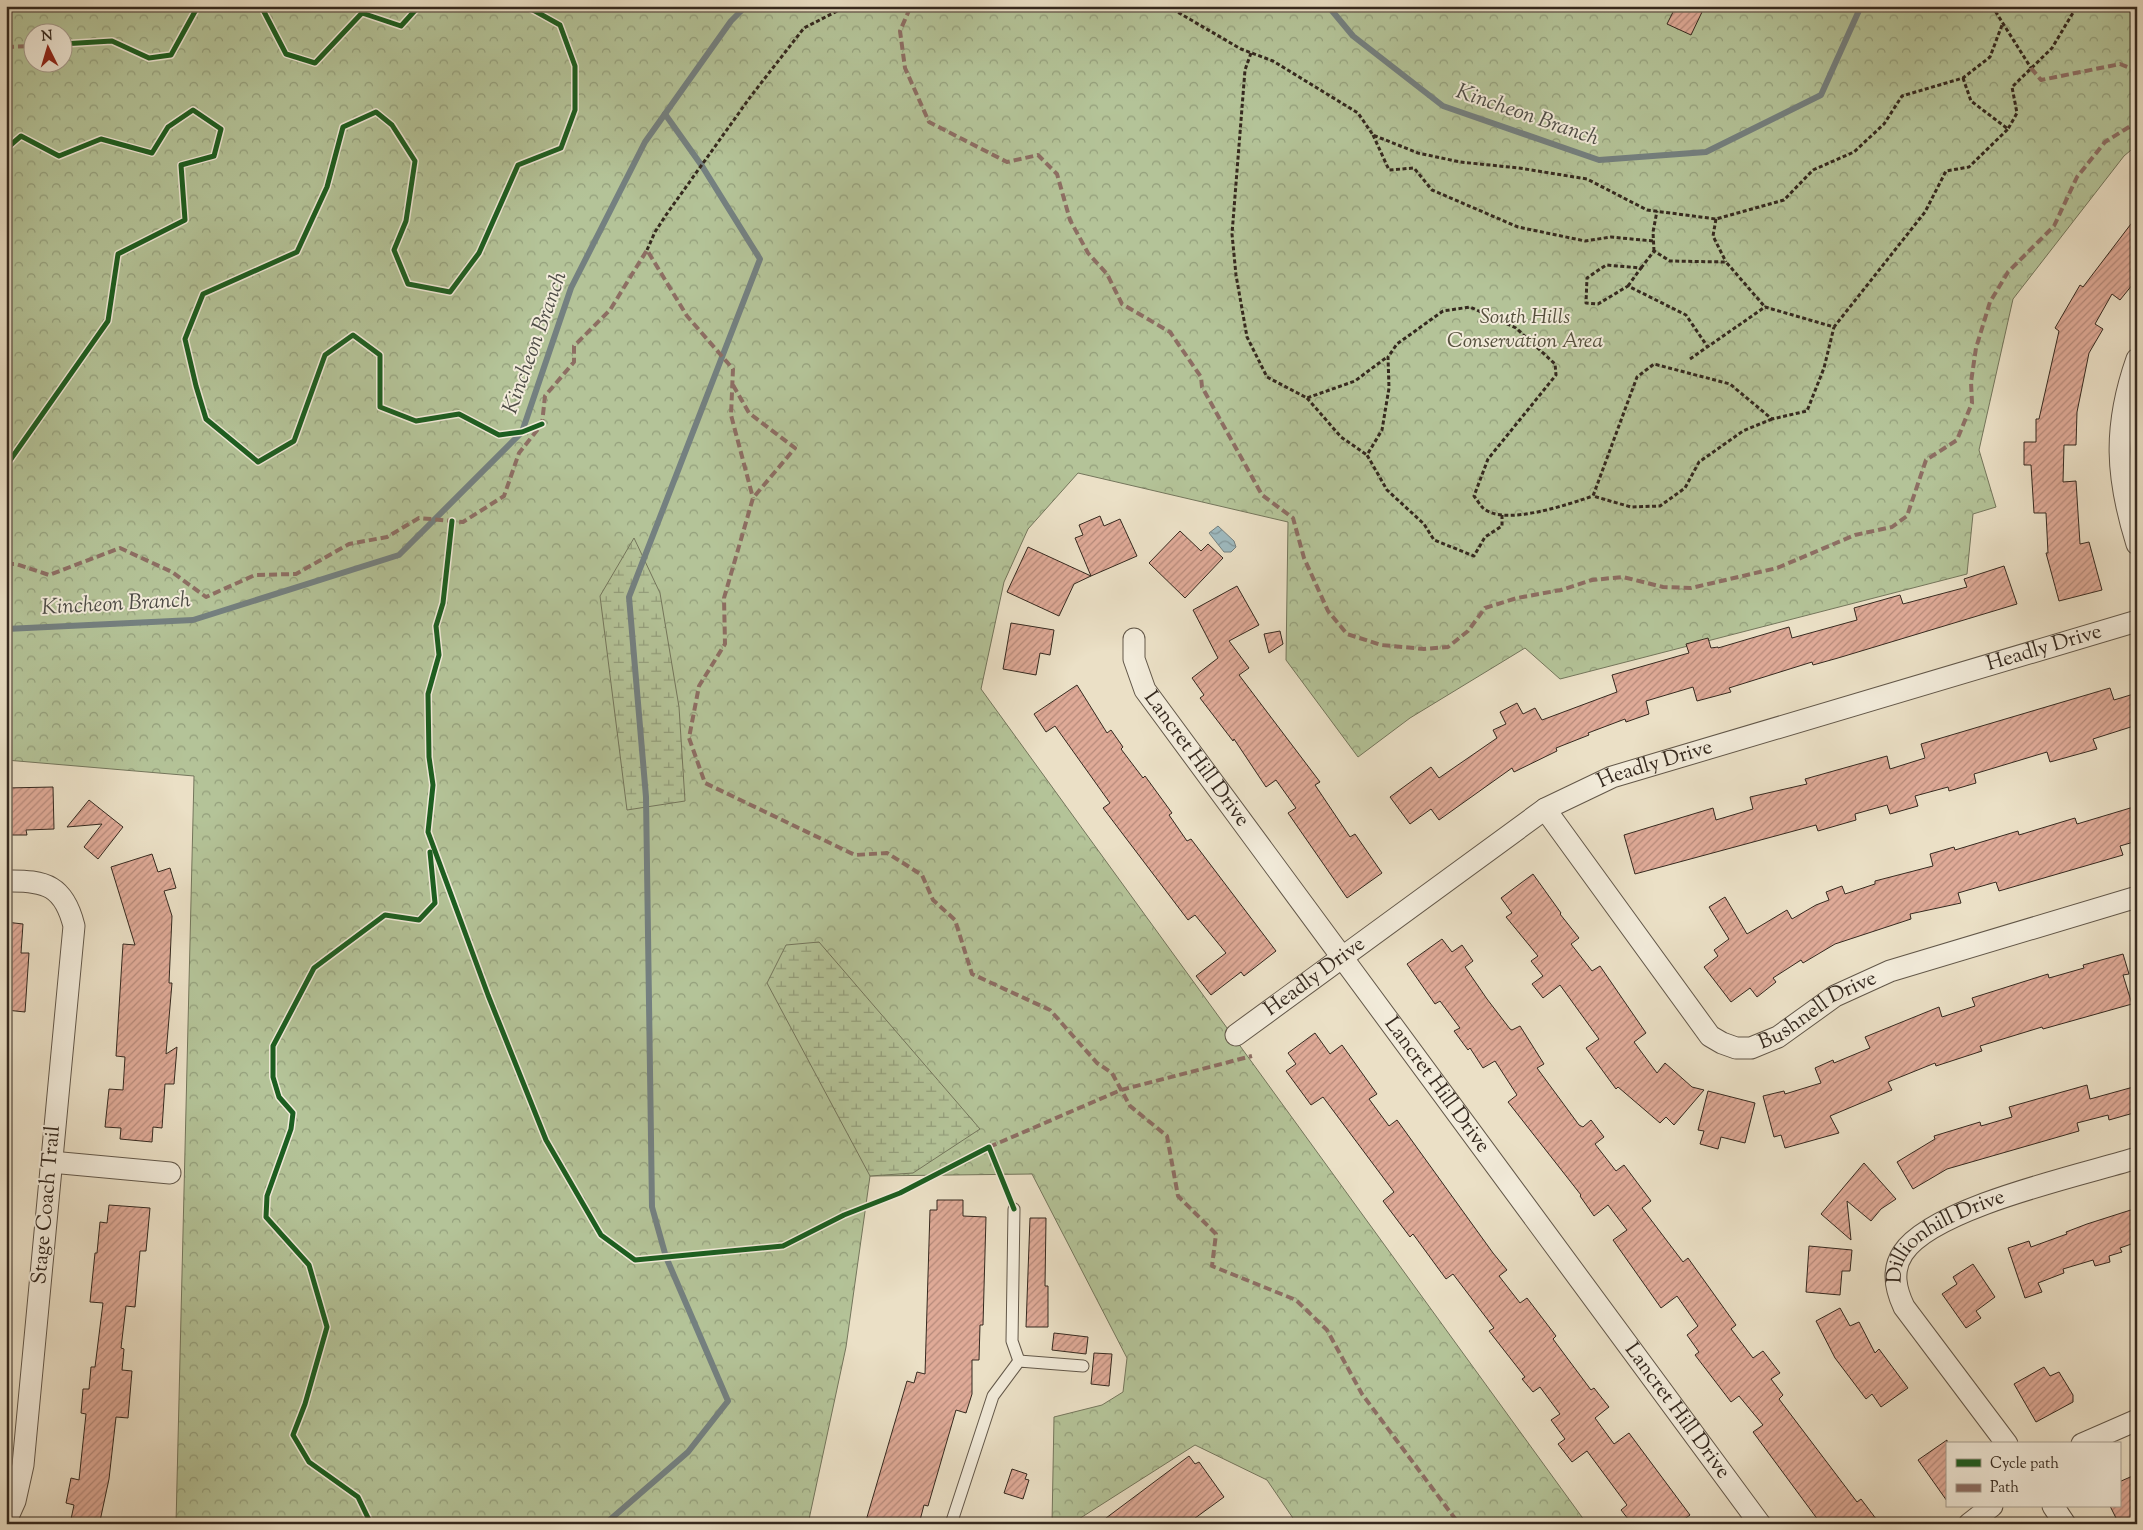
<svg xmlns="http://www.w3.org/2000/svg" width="2143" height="1530" font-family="'Sorts Mill Goudy',serif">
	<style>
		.forest { fill: url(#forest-crowns); stroke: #74765c; fill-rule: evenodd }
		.wetland { fill: url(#wetland-marsh); stroke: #74765c }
		.water { fill: url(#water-waves); stroke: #748080 }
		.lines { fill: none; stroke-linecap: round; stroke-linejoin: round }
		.stream { stroke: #748080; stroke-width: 6 }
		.building { fill: url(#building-hatch); stroke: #35291f }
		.service-casing { stroke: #625749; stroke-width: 13 }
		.minor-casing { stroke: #625749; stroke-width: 23 }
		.path { stroke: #35291f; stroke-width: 3; stroke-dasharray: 4 2.5; stroke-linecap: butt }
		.service { stroke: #f2ebda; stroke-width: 11 }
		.minor { stroke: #f2ebda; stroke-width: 21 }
		.quiet { stroke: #8d6e63; stroke-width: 4; stroke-dasharray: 8 4; stroke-linecap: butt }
		.cycleway-casing { stroke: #f2ebda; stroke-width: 8 }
		.cycleway { stroke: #1b5e20; stroke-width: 5 }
		.labels { text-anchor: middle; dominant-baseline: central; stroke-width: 4; stroke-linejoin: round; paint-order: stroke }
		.park-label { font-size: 21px; font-style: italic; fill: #55503d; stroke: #f2ebda }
		.street-label { font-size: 21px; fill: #35291f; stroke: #f2ebda }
		.water-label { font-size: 22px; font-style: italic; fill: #4f4d47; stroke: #f2ebda }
	</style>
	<defs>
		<pattern id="forest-crowns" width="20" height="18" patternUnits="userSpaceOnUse" patternTransform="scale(1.25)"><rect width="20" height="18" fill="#b4c398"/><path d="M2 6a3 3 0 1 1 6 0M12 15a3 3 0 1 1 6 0" fill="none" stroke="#939e7b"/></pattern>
		<pattern id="wetland-marsh" width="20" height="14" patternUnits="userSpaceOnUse" patternTransform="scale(1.25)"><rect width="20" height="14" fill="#b4c398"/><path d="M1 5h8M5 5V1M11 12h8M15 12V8" fill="none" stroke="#939e7b"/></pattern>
		<pattern id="water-waves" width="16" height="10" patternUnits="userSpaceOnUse" patternTransform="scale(1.25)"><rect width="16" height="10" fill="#9ebac0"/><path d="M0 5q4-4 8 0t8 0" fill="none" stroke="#82979b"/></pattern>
		<pattern id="building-hatch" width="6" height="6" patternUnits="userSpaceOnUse" patternTransform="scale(1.25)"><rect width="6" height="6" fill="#dfaa97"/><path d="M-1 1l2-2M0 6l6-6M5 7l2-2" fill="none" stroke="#b68a7b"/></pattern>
	</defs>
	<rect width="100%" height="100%" fill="#ebe0c6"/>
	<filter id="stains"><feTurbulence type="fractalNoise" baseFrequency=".004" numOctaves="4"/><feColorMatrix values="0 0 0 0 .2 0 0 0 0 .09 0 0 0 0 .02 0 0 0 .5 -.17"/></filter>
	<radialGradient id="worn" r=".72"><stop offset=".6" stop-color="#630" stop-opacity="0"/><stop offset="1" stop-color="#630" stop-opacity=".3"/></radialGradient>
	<path class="forest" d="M6,6H2137V145L2124,156L2013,299L1979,450L1996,507L1973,514L1967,574L1560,679L1525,648L1410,718L1358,757L1286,660L1288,522L1078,473L1028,529L1004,582L981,689L1587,1524H1297L1267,1480L1195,1445L1071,1524H1052L1054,1417L1102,1405L1123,1392L1127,1358L1032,1174L870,1176L846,1347L808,1524H176L194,776L6,760ZM32,32H62V62H32Z"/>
	<g class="wetland">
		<polygon points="634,538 660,593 679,707 685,801 627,810 600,596"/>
		<polygon points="819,942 980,1129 913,1173 870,1176 767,983 786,945"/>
	</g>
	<polygon class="water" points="1218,526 1234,541 1236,547 1231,552 1224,552 1209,533"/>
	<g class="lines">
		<g class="stream">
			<polyline points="1328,6 1353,36 1443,106 1599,160 1706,152 1821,95 1861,6"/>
			<polyline points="6,629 193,620 399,555 522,432 571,288 645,142 731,21 746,6"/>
			<polyline points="605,1524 688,1452 728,1401 666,1257 652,1207 646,797 629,597 760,259 702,166 665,114"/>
		</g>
	</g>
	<g class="building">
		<polygon points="1676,6 1690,6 1702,12 1691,35 1667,24"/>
		<polygon points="2137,216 2137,279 2120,300 2112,294 2095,324 2103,329 2089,353 2077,412 2076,445 2064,445 2063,482 2076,481 2080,544 2089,542 2102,590 2059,601 2046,553 2048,553 2046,513 2034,513 2031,465 2024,465 2024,442 2036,442 2036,419 2039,419 2059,331 2055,328 2080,285 2083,287"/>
		<polygon points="1100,516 1104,526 1120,519 1137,556 1091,576 1075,538 1083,535 1079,525"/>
		<polygon points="1180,531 1201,551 1208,544 1223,558 1185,598 1149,563"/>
		<polygon points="1028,547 1091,576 1074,584 1059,616 1007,592"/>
		<polygon points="2004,566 2017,604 1838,658 1813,665 1812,662 1729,688 1731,692 1697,701 1693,687 1646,701 1649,714 1626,722 1625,719 1588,733 1589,735 1556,748 1557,751 1514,772 1512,768 1439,820 1431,809 1410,824 1390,797 1431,767 1439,778 1497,738 1493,730 1506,724 1500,712 1517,703 1523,714 1535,708 1542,720 1617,692 1612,675 1689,653 1686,644 1708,638 1711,648 1718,647 1718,648 1789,627 1792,638 1857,620 1854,608 1900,595 1903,604 1967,587 1964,579"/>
		<polygon points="1237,586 1259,625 1229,641 1249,668 1239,675 1320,782 1315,785 1350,837 1355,834 1382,873 1347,898 1288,813 1296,808 1276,780 1266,787 1234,739 1233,741 1200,698 1204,695 1192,678 1218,658 1193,610"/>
		<polygon points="1011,623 1054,630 1050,655 1040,653 1036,675 1003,669"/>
		<polygon points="1280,631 1283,644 1269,653 1264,634"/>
		<polygon points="1077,685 1107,733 1111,730 1123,747 1121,749 1143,778 1145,776 1172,813 1169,815 1187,841 1191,839 1276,951 1244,976 1241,972 1211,995 1196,976 1226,953 1195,915 1188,920 1103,808 1110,803 1055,726 1046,732 1034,714"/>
		<polygon points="2110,688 2114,700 2137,693 2137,725 2093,739 2097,749 2050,762 2047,752 1974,774 1976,783 1949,791 1948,787 1915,796 1918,806 1890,814 1887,805 1855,814 1856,820 1818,831 1816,825 1635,874 1624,835 1713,808 1716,820 1753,809 1750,797 1807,784 1805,779 1887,756 1890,769 1925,758 1921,744"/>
		<polygon points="53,787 54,829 26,830 27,835 6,835 6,788"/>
		<polygon points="89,800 123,827 98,859 84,847 102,824 67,827"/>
		<polygon points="2137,806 2137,841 2120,846 2123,855 1999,891 1996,882 1958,893 1961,903 1910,914 1911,919 1835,944 1803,963 1801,960 1773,978 1776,982 1757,997 1750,988 1731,1002 1704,967 1718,956 1714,950 1729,939 1709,907 1725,897 1747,934 1787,910 1792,919 1816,905 1829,900 1826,892 1842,886 1845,894 1875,884 1875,881 1933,866 1930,854 1954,847 1955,850 2018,831 2019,835 2075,818 2077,824"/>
		<polygon points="152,854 158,872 170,868 176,888 164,891 172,916 169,983 172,983 166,1054 177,1047 174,1084 165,1084 162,1128 153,1127 152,1142 120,1139 121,1128 105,1127 109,1089 123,1090 125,1057 116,1056 123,944 135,945 111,867"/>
		<polygon points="1533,874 1561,913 1560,914 1579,938 1571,944 1592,971 1600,966 1646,1033 1634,1042 1657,1073 1665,1063 1692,1087 1704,1090 1674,1125 1666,1117 1660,1123 1618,1087 1616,1089 1586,1048 1599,1039 1560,985 1543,998 1532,984 1543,976 1531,961 1538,956 1506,917 1512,913 1501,898"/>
		<polygon points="6,922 23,924 21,953 29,953 25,1012 6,1010"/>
		<polygon points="1442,939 1452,952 1462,945 1473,961 1465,967 1487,999 1510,1029 1512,1030 1520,1026 1544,1064 1537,1068 1579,1125 1583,1127 1591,1120 1604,1137 1595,1144 1616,1171 1624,1165 1651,1201 1642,1208 1683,1262 1688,1258 1736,1325 1731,1329 1753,1358 1763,1351 1780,1373 1771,1379 1783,1395 1779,1399 1857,1502 1861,1499 1880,1524 1821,1524 1753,1432 1763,1425 1739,1396 1731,1402 1695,1355 1699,1352 1687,1335 1698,1326 1677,1296 1661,1308 1613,1240 1627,1230 1608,1205 1594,1216 1580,1196 1581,1195 1508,1102 1517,1095 1495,1061 1483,1068 1470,1048 1468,1050 1454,1031 1460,1028 1440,1001 1435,1004 1407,964"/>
		<polygon points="2123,954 2129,974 2123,975 2132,1004 2043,1029 2042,1027 1980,1046 1982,1051 1936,1066 1935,1063 1888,1082 1892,1090 1830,1116 1839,1133 1785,1148 1781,1135 1774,1137 1763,1096 1784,1091 1785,1094 1821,1083 1815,1068 1833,1060 1834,1063 1870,1048 1865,1037 1939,1007 1942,1017 1975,1006 1972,998 2048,974 2049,978 2084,968 2083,965"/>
		<polygon points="1315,1033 1330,1054 1342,1045 1377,1094 1369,1099 1389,1126 1397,1120 1493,1253 1507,1270 1499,1276 1520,1303 1527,1298 1556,1336 1553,1339 1591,1390 1594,1388 1609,1407 1595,1418 1614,1444 1629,1433 1690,1515 1678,1524 1632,1524 1621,1510 1627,1505 1587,1451 1572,1462 1558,1444 1565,1439 1551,1420 1560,1414 1540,1387 1533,1392 1522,1379 1525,1377 1489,1331 1494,1328 1453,1274 1446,1279 1413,1234 1410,1237 1383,1201 1394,1192 1323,1097 1311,1105 1286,1071 1296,1064 1288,1053"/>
		<polygon points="2087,1085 2090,1099 2137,1086 2137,1112 2109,1120 2108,1115 2077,1123 2079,1131 1947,1169 1913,1189 1897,1162 1935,1139 1934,1136 1980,1122 1981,1126 2012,1117 2009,1107"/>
		<polygon points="1708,1091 1755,1103 1745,1143 1721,1137 1718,1149 1700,1144 1704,1131 1698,1130"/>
		<polygon points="1864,1163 1896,1199 1881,1209 1871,1221 1847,1201 1851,1240 1821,1214"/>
		<polygon points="937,1200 963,1200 963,1216 986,1217 983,1325 980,1325 979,1360 972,1360 972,1394 966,1413 956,1410 928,1506 924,1505 919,1524 865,1524 907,1381 914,1383 917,1372 925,1374 930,1210 937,1210"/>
		<polygon points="109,1205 150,1208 146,1251 140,1251 135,1307 126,1306 121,1348 124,1349 122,1370 132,1371 128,1418 116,1417 109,1479 100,1521 94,1520 93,1524 70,1524 74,1505 66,1503 71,1478 79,1480 86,1414 81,1413 83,1389 89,1389 91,1367 95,1367 103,1303 90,1302 95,1253 97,1253 100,1222 107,1223"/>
		<polygon points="2137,1208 2137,1242 2120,1248 2122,1252 2109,1256 2110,1262 2095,1266 2093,1260 2063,1269 2064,1273 2038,1283 2042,1292 2025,1298 2008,1248 2029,1241 2031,1247 2067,1234 2066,1232 2087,1224"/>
		<polygon points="1030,1218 1046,1218 1045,1286 1048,1286 1048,1327 1026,1327"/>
		<polygon points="1809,1246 1852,1250 1850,1271 1842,1271 1840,1295 1806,1292"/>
		<polygon points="1973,1264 1995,1297 1976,1311 1981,1318 1966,1328 1942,1294 1957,1284 1953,1277"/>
		<polygon points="1840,1308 1850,1326 1859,1322 1875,1353 1879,1349 1908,1388 1881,1407 1872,1394 1866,1399 1835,1358 1816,1321"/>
		<polygon points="1054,1333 1088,1337 1086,1354 1052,1350"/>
		<polygon points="1094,1353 1112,1354 1109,1386 1091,1384"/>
		<polygon points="2044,1367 2050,1376 2059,1372 2073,1395 2073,1402 2036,1422 2014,1384"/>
		<polygon points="1947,1440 1947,1501 1918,1460"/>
		<polygon points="1189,1456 1195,1464 1199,1462 1224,1497 1187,1524 1098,1524"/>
		<polygon points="1012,1469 1027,1474 1025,1479 1029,1480 1023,1499 1004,1493"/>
		<polygon points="2137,1474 2137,1524 2119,1524 2110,1506 2119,1506 2119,1482"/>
	</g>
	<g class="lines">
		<defs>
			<g id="service">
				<polyline points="1014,1209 1012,1341 1019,1361"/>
				<polyline points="951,1524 993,1396 1019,1361 1083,1366"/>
			</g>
			<g id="minor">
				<path d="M2137,359C2113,427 2116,477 2137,544"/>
				<path id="s1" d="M1134,639V659L1145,690L1760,1524"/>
				<path id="s2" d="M1545,809L1710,1036L1722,1043L1736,1048H1751L1778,1037L1835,996L1890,971L2137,897"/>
				<path d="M6,881C46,880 64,886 74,926L23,1465L15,1501L6,1521"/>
				<path id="s3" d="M1236,1035L1545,809L1612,777L2137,621"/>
				<polyline points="51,1162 170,1173"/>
				<path id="s4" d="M2007,1444L1904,1307C1896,1290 1891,1271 1903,1253C1933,1207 2082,1175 2137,1158"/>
				<polyline points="2082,1444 2137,1420"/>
				<polyline points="2053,1506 2065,1524"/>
				<polyline points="1969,1524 1992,1506"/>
			</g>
		</defs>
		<use href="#service" class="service-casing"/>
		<use href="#minor" class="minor-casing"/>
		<g class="path">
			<polyline points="904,6 910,8 917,6"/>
			<polyline points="1023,6 1081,6"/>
			<polyline points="1167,6 1241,49 1273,61 1358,113 1373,135 1418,153 1460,162 1519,168 1587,179 1647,210 1716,219 1784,200 1813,170 1854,152 1884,124 1902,96 1963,78 1990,57 2002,25"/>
			<polyline points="1992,6 2031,68"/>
			<polyline points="1251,53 1245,70 1232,234 1236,275 1247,337 1267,377 1307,398 1355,381 1387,357"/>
			<polyline points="1963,78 1971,101 2008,129 2017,113 2012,87 2052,48 2077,6"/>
			<polyline points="1373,135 1389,170 1414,168 1432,190 1518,227 1585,241 1611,237 1653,241"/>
			<polyline points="1716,219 1713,236 1726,262"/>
			<polyline points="647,250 655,232 666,215 751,96 804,28 847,6"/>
			<polyline points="1654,251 1653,232 1657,211"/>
			<polyline points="1641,268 1654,251 1670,261 1726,262 1765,307"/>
			<polyline points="1628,286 1641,268 1606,265 1587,278 1586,303 1598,304 1628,286 1686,315 1707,346"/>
			<polyline points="1690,359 1765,307 1834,327 1925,212 1946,171 1969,167 2008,129"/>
			<polyline points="1307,398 1341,437 1367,455"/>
			<polyline points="1772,419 1743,431 1699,462 1685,488 1660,506 1631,507 1593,496 1637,377 1654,364 1730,384 1772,419 1807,411 1824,368 1834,327"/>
			<path d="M1502,515V526L1485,537L1474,556L1434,540L1424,524L1387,490L1367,455L1382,430L1389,388L1388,357L1397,344L1443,311L1470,307L1516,328L1555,364L1556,375L1488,459L1474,496C1477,500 1480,505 1483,508C1504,527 1569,504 1593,496"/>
		</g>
		<use href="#service" class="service"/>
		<use href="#minor" class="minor"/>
		<g class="quiet">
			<polyline points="910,8 900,31 905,68 929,122 1007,162 1038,155 1057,174 1070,220 1088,253 1107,274 1122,304 1170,332 1201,377 1202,387 1262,495 1293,518 1304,558 1328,611 1347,634 1381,645 1424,649 1448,647 1468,631 1485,608 1517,598 1561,590 1592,580 1623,577 1663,587 1691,588 1777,568 1855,535 1892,527 1907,516 1926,460 1957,440 1972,403 1971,382 1976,348 1990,302 2008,272 2054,226 2077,177 2105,142 2137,122"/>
			<polyline points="6,47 32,46"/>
			<polyline points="2031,68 2041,80 2120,64 2137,71"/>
			<polyline points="733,385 749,413 795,448 753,498 724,598 725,644 699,686 689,738 705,783 855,855 887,853 922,875 933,900 955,920 972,974 1050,1010 1097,1063 1112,1073 1130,1106 1167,1136 1178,1196 1216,1234 1212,1266 1296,1300 1327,1330 1362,1394 1459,1524"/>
			<polyline points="6,564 16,564 49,575 120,548 172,572 206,597 255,575 296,574 349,544 387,537 419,518 463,522 504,496 519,453 542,424 545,396 574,362 574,346 610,310 647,250 687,316 733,369 731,415 753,498"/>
			<polyline points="989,1147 1121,1090 1252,1056"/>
		</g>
		<defs>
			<g id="cycleway">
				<polyline points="261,6 286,54 315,63 362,13 401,26 419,6"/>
				<polyline points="526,6 560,25 575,66 575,110 561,148 518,165 479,253 450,292 408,284 394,250 406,221 415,161 392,125 376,112 343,127 327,187 297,252 203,294 185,339 196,386 206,419 258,462 294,441 325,355 353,335 380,355 380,407 416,421 459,414 499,435 522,432 542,424"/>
				<polyline points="62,44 112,41 149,58 171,55 198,6"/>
				<polyline points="6,149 21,136 59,156 101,139 152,153 168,127 193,110 221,129 214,156 181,165 185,220 118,254 108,321 6,466"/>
				<polyline points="452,521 443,603 436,626 439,655 428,694 429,757 433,785 428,832 488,995 546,1140 601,1235 635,1260 783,1246 844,1215 900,1193 989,1147 1014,1209"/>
				<polyline points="371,1524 358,1497 309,1462 293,1435 305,1404 327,1327 309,1265 266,1217 267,1196 291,1129 293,1113 279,1097 273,1077 273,1046 314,968 385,915 419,920 435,903 430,852"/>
			</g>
		</defs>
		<use href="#cycleway" class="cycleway-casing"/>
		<use href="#cycleway" class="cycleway"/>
	</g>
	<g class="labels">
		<g class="park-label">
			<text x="1525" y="318">South Hills<tspan x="1525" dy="24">Conservation Area</tspan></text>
		</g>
		<g class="street-label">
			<text stroke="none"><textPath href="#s3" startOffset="908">Headly Drive</textPath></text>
			<text stroke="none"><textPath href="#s1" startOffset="139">Lancret Hill Drive</textPath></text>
			<text stroke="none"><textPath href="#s3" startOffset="502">Headly Drive</textPath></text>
			<text stroke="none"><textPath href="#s3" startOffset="98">Headly Drive</textPath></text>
			<text stroke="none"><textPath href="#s2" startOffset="401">Bushnell Drive</textPath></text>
			<text stroke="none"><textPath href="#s1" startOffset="544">Lancret Hill Drive</textPath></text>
			<text transform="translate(47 1205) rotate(-85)">Stage Coach Trail</text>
			<text stroke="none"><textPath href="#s4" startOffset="271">Dillionhill Drive</textPath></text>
			<text stroke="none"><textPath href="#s1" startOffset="949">Lancret Hill Drive</textPath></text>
		</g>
		<g class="water-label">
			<text transform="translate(1527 116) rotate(19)">Kincheon Branch</text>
			<text transform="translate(536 343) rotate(-70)">Kincheon Branch</text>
			<text transform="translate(116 605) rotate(-3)">Kincheon Branch</text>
		</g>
	</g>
	<rect width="2143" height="1530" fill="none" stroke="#ebe0c6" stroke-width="25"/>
	<rect x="8" y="8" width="2128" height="1515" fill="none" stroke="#35291f" stroke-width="2.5"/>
	<rect x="12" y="12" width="2118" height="1505" fill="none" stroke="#35291f"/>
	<rect x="1946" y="1442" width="175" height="65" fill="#f2ebda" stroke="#a69d8f"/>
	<rect x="1956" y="1459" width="25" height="8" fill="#1b5e20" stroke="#a69d8f"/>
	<text x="1990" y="1468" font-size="15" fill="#35291f">Cycle path</text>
	<rect x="1956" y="1484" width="25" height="8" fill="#8d6e63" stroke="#a69d8f"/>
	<text x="1990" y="1492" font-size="15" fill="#35291f">Path</text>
	<g transform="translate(48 48) rotate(355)"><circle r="24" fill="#f2ebda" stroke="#a69d8f"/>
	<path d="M0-4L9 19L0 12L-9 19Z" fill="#8f2418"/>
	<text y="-8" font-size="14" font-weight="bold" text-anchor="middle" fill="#35291f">N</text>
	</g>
	<rect width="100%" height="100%" filter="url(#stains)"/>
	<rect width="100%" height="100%" fill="url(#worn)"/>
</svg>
